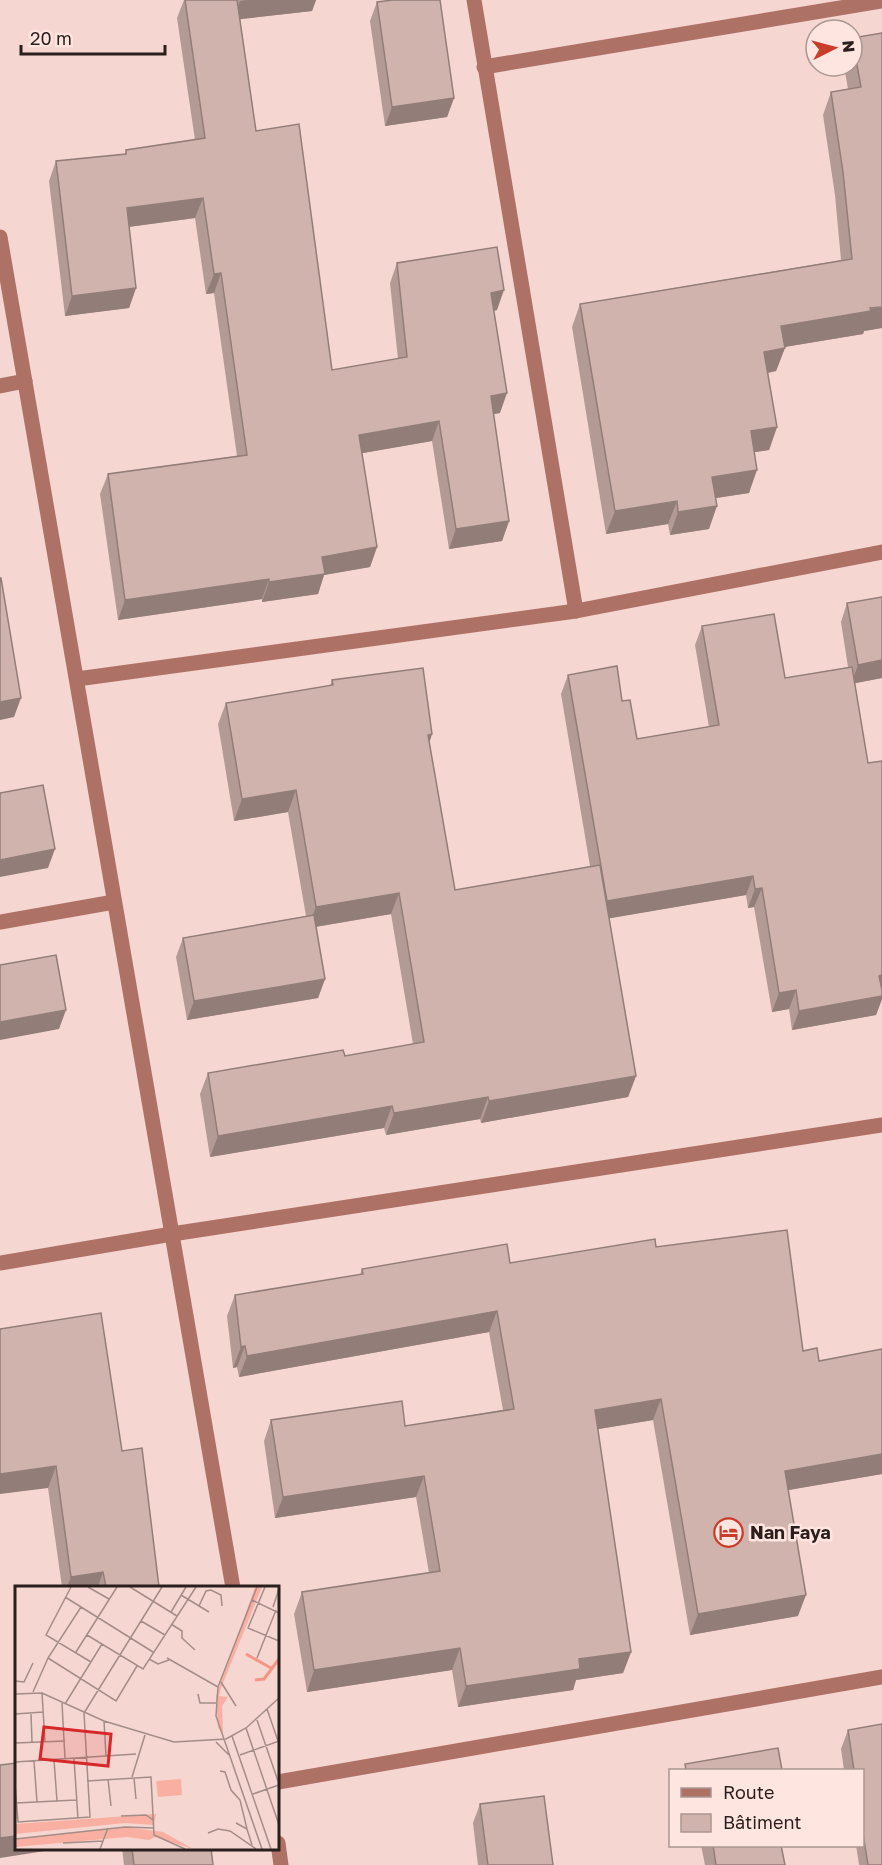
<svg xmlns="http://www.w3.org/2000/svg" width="882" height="1865" font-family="'Golos Text',sans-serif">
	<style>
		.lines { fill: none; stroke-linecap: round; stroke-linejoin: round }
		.minor { stroke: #ae7166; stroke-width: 15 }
		.wall { fill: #b49a95 }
		.shaded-wall { fill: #927d79 }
		.building { fill: #d1b3ad; stroke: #927d79; stroke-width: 1.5 }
		.labels { text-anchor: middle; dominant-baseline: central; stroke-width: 5; stroke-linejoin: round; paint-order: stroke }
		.poi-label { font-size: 18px; font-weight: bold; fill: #2a1f1d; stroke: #ffe5e0; text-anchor: start }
		.inset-river { fill: none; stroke: #f49685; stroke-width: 3 }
		.inset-road { fill: none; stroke: #a48d88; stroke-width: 1.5 }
		.view { fill: #d62828; fill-opacity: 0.15; stroke: #d62828; stroke-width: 3 }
		.inset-edge { fill: none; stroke: #2a1f1d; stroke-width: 3 }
	</style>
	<rect width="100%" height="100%" fill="#f6d6d0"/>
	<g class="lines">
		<g class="minor">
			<polyline points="474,0 576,611"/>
			<polyline points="484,67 882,1"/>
			<polyline points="0,237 233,1588"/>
			<polyline points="0,386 25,381"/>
			<polyline points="77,679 576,611 882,552"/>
			<polyline points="0,922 114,902"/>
			<polyline points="0,1263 172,1234 882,1125"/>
			<polyline points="278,1782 882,1677"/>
			<polyline points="278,1843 281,1865"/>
		</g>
	</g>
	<g class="wall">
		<polygon points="184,0 316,0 312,11 240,19 256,131 332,370 398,359 390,283 397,263 497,310 494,311 500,413 493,414 509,521 502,541 449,549 432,441 362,453 377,547 370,567 324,575 318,594 262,602 262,599 118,620 100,494 108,474 237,456 214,293 206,294 195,218 129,227 136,288 129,308 65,316 49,181 56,161 125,154 126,150 195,140 177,18"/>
		<polygon points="377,2 454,98 447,117 385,126 370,21"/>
		<polygon points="882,33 882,328 864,331 863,334 785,347 776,371 768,373 777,427 769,450 754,452 749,493 716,498 709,529 670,535 668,524 606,534 572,327 580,304 841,260 835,195 823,115 831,92 848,89 844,66 852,66 852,38"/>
		<polygon points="882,597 882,678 855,683 868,763 882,761 882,999 876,1015 792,1030 789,1009 772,1012 754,907 748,908 746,895 609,918 636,1076 628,1097 481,1123 480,1119 386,1135 384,1128 210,1157 200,1094 208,1073 345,1056 413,1044 391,914 316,927 325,979 318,998 187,1020 176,957 183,938 306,916 288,812 234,821 218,724 226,703 330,686 332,680 432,734 429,743 455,890 590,866 561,694 568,675 622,701 637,739 709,727 695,645 702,626 785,678 848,667 841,622 847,603"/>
		<polygon points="656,1247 819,1361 882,1474 788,1490 798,1616 690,1635 653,1420 598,1429 631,1652 623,1673 576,1680 573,1690 458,1707 452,1670 307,1692 294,1614 302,1592 429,1573 416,1497 275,1518 264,1441 271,1420 405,1426 503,1410 489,1332 239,1377 237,1367 233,1368 227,1316 235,1295 360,1275 362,1269 510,1263"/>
		<polygon points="0,1329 122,1451 159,1587 62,1587 48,1488"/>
		<polygon points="882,1724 882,1865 859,1865 856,1845 862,1845 862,1770 844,1770 841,1749 848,1730"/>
		<polygon points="480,1804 553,1865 478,1865 473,1823"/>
		<polygon points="701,1845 781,1845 785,1865 705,1865"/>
		<polygon points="122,1848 211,1848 213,1865 124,1865"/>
	</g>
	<g class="shaded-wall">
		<polygon points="246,0 316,0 312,11 233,20 240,1"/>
		<polygon points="454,98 447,117 385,126 392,107"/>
		<polygon points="203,198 195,218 120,228 127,208"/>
		<polygon points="221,273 214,293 206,294 214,274"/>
		<polygon points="136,288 129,308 65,316 72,296"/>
		<polygon points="504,290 497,310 483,313 491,293"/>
		<polygon points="882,307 882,328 864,331 863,334 772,349 781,326"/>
		<polygon points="785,348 776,371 756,375 764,352"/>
		<polygon points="507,393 500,413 483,416 491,396"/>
		<polygon points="439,421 432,441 352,455 359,435"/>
		<polygon points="777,427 769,450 743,454 751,431"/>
		<polygon points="757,470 749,493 703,500 712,477"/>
		<polygon points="677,501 668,524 606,534 615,511"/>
		<polygon points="717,506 709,529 670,535 678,512"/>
		<polygon points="509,521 502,541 449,549 456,529"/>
		<polygon points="377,547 370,567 324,575 318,594 262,602 269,582 322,557"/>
		<polygon points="269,579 262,599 118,620 125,600"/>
		<polygon points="882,660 882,678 851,684 858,665"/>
		<polygon points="21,698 14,717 0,720 0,702"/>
		<polygon points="432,734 425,756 428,735"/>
		<polygon points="296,790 288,812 234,821 242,799"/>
		<polygon points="55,849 48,868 0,877 0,860"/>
		<polygon points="753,876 746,895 600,920 607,901"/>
		<polygon points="762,888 754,907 748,908 755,889"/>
		<polygon points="399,893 391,914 308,928 316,907"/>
		<polygon points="882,975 882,993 879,976"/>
		<polygon points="325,979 318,998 187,1020 194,1001"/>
		<polygon points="796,990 789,1009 772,1012 779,993"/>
		<polygon points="882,996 882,999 876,1015 792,1030 799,1011"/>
		<polygon points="66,1010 59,1029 0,1040 0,1022"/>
		<polygon points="636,1076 628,1097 481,1123 489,1101"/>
		<polygon points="488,1097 480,1119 386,1135 394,1113"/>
		<polygon points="392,1106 384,1128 210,1157 218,1136"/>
		<polygon points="497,1311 489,1332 239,1377 247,1356"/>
		<polygon points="245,1346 237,1367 233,1368 241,1347"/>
		<polygon points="661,1399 653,1420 587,1431 595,1410"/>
		<polygon points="882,1454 882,1474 777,1492 785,1471"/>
		<polygon points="56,1466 48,1488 0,1494 0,1474"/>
		<polygon points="424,1476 416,1497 275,1518 283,1497"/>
		<polygon points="103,1572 98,1587 67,1587 71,1577"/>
		<polygon points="806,1595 798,1616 690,1635 698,1614"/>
		<polygon points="460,1648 452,1670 307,1692 314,1670"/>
		<polygon points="631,1652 623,1673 576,1680 573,1690 458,1707 466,1686 579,1659"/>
		<polygon points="16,1836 16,1848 64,1848 0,1858 0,1838"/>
	</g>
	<g class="building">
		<polygon points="185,0 237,0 256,131 299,124 332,370 407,357 397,263 497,247 504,290 491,293 507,393 491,396 509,521 456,529 439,421 359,435 377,547 322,557 325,574 269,582 269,579 125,600 108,474 247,455 221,273 214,274 203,198 127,208 136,288 72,296 56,161 126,154 126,150 205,138"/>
		<polygon points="393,0 440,0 454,98 392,107 377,2"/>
		<polygon points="882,33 882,307 870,308 871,311 781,326 785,348 764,352 777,427 751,431 757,470 712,477 717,506 678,512 677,501 615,511 580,304 852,259 843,172 831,92 861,87 852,38"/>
		<polygon points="0,578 1,578 21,698 0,702"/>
		<polygon points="882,597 882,660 858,665 847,603"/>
		<polygon points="774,614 785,678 852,667 868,763 882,761 882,975 879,976 882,990 882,996 799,1011 796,990 779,993 762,888 755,889 753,876 607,901 568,675 617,666 622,701 630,700 637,739 719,725 702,626"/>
		<polygon points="423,668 432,734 428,735 455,890 600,865 636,1076 489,1101 488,1097 394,1113 392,1106 218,1136 208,1073 343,1050 345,1056 424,1042 399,893 316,907 296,790 242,799 226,703 333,685 332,680"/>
		<polygon points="43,785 55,849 0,860 0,793"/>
		<polygon points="314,915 325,979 194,1001 183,938"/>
		<polygon points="56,955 66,1010 0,1022 0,965"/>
		<polygon points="787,1230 803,1351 817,1348 819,1361 882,1349 882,1454 785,1471 806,1595 698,1614 661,1399 595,1410 631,1652 579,1659 580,1669 466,1686 460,1648 314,1670 302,1592 440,1571 424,1476 283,1497 271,1420 402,1401 405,1426 514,1409 497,1311 247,1356 245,1346 241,1347 235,1295 363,1274 362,1269 507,1244 510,1263 655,1239 656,1247"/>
		<polygon points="101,1313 122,1451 142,1448 159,1587 106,1587 103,1572 71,1577 56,1466 0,1474 0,1329"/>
		<polygon points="882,1724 882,1865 868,1865 862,1827 862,1770 854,1770 848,1730"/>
		<polygon points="778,1748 782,1770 686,1770 685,1764"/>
		<polygon points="16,1763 16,1836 0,1838 0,1765"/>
		<polygon points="544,1796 553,1865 488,1865 480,1804"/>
		<polygon points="713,1845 781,1845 785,1865 716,1865"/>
		<polygon points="132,1848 211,1848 213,1865 134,1865"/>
	</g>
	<defs>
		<symbol id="hotel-ring" viewBox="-11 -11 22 22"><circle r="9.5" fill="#ffe5e0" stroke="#c93c2a" stroke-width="1.5"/><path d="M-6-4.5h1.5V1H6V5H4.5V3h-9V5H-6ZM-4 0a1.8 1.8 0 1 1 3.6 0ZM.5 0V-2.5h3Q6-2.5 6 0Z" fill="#c93c2a"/></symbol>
	</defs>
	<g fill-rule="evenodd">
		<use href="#hotel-ring" x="712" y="1516" width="33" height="33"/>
	</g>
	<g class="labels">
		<g class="poi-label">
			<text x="750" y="1532">Nan Faya</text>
		</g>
	</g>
	<g transform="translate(15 1586)">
		<rect width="264" height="264" fill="#f6d6d0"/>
		<path d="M240,1H247L206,102L204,110L213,111L207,120L208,147L203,142L201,110ZM166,193L167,209L143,211L141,195ZM141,228L139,239L110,237L0,248V238ZM110,241L148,246L178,263L140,251L134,254L112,251L0,261V253Z" fill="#f9afa1"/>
		<path class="inset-river" d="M231,68L256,82M240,94L249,93L264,73"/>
		<path class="inset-road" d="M56,1L31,49L76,76M73,1L94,13M115,1L162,30M242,1L203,101L201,130L247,263M250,1L233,42L264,55M166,9L194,26M50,11L138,66M237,14L264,27M184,20L191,5L196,4L206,9L207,20M258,21L264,3M156,26L171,1M126,35L150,49M156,38L167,45V52L180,64M72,49L128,83L181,1M61,66L102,1M33,72L101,115L122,80M152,72L203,101M242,72L261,24M134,73L143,78L154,74M0,95L9,96L18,77M206,96L221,120M18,106L33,72L66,21M27,107L30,156M0,108L27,107L89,135L159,156L211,153L231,142L264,112M183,108L185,117H201M47,117L50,173M50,118L87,58M252,123L263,155M16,127L17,156M0,128L28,126M242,134L264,198M89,135L91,170M231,142L264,239M217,150L256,263M201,156L214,169M0,157L50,155M225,169L264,155M59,173L63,233M39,174L42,215M19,175L22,216M0,176L121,168M205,185L210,186L216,204L225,214L232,243M117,191L130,149M119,192L121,213M93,193L96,220M72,195L136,191L139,249L170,263M0,198L3,236L75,231L69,127L147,1M238,208L264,199M1,217L61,214M106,230L131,229L138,234M221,237L232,243L237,259M193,247L203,243L215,245L241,263M0,253L110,241L138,242M48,257L88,255M85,263L93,242"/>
		<path class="view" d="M29,141L96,148L93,180L25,173Z"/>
		<rect width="264" height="264" class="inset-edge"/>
	</g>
	<rect x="669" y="1769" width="195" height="78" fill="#ffe5e0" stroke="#aa9692" stroke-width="1.5"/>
	<rect x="681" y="1788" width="30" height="9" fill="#ae7166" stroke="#aa9692" stroke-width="1.5"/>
	<text x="723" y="1799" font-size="18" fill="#2a1f1d">Route</text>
	<rect x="681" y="1814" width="30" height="18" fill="#d1b3ad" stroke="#aa9692" stroke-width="1.5"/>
	<text x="723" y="1829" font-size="18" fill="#2a1f1d">Bâtiment</text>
	<g transform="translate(834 48) rotate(84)"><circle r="28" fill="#ffe5e0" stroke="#aa9692" stroke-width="1.5"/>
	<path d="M0-4.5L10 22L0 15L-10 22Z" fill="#c93c2a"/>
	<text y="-9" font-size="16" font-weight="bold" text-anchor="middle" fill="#2a1f1d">N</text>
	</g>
	<path d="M21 45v9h144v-9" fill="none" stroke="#2a1f1d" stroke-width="3"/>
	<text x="30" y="45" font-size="18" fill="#2a1f1d" stroke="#ffe5e0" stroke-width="4.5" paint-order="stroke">20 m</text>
</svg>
